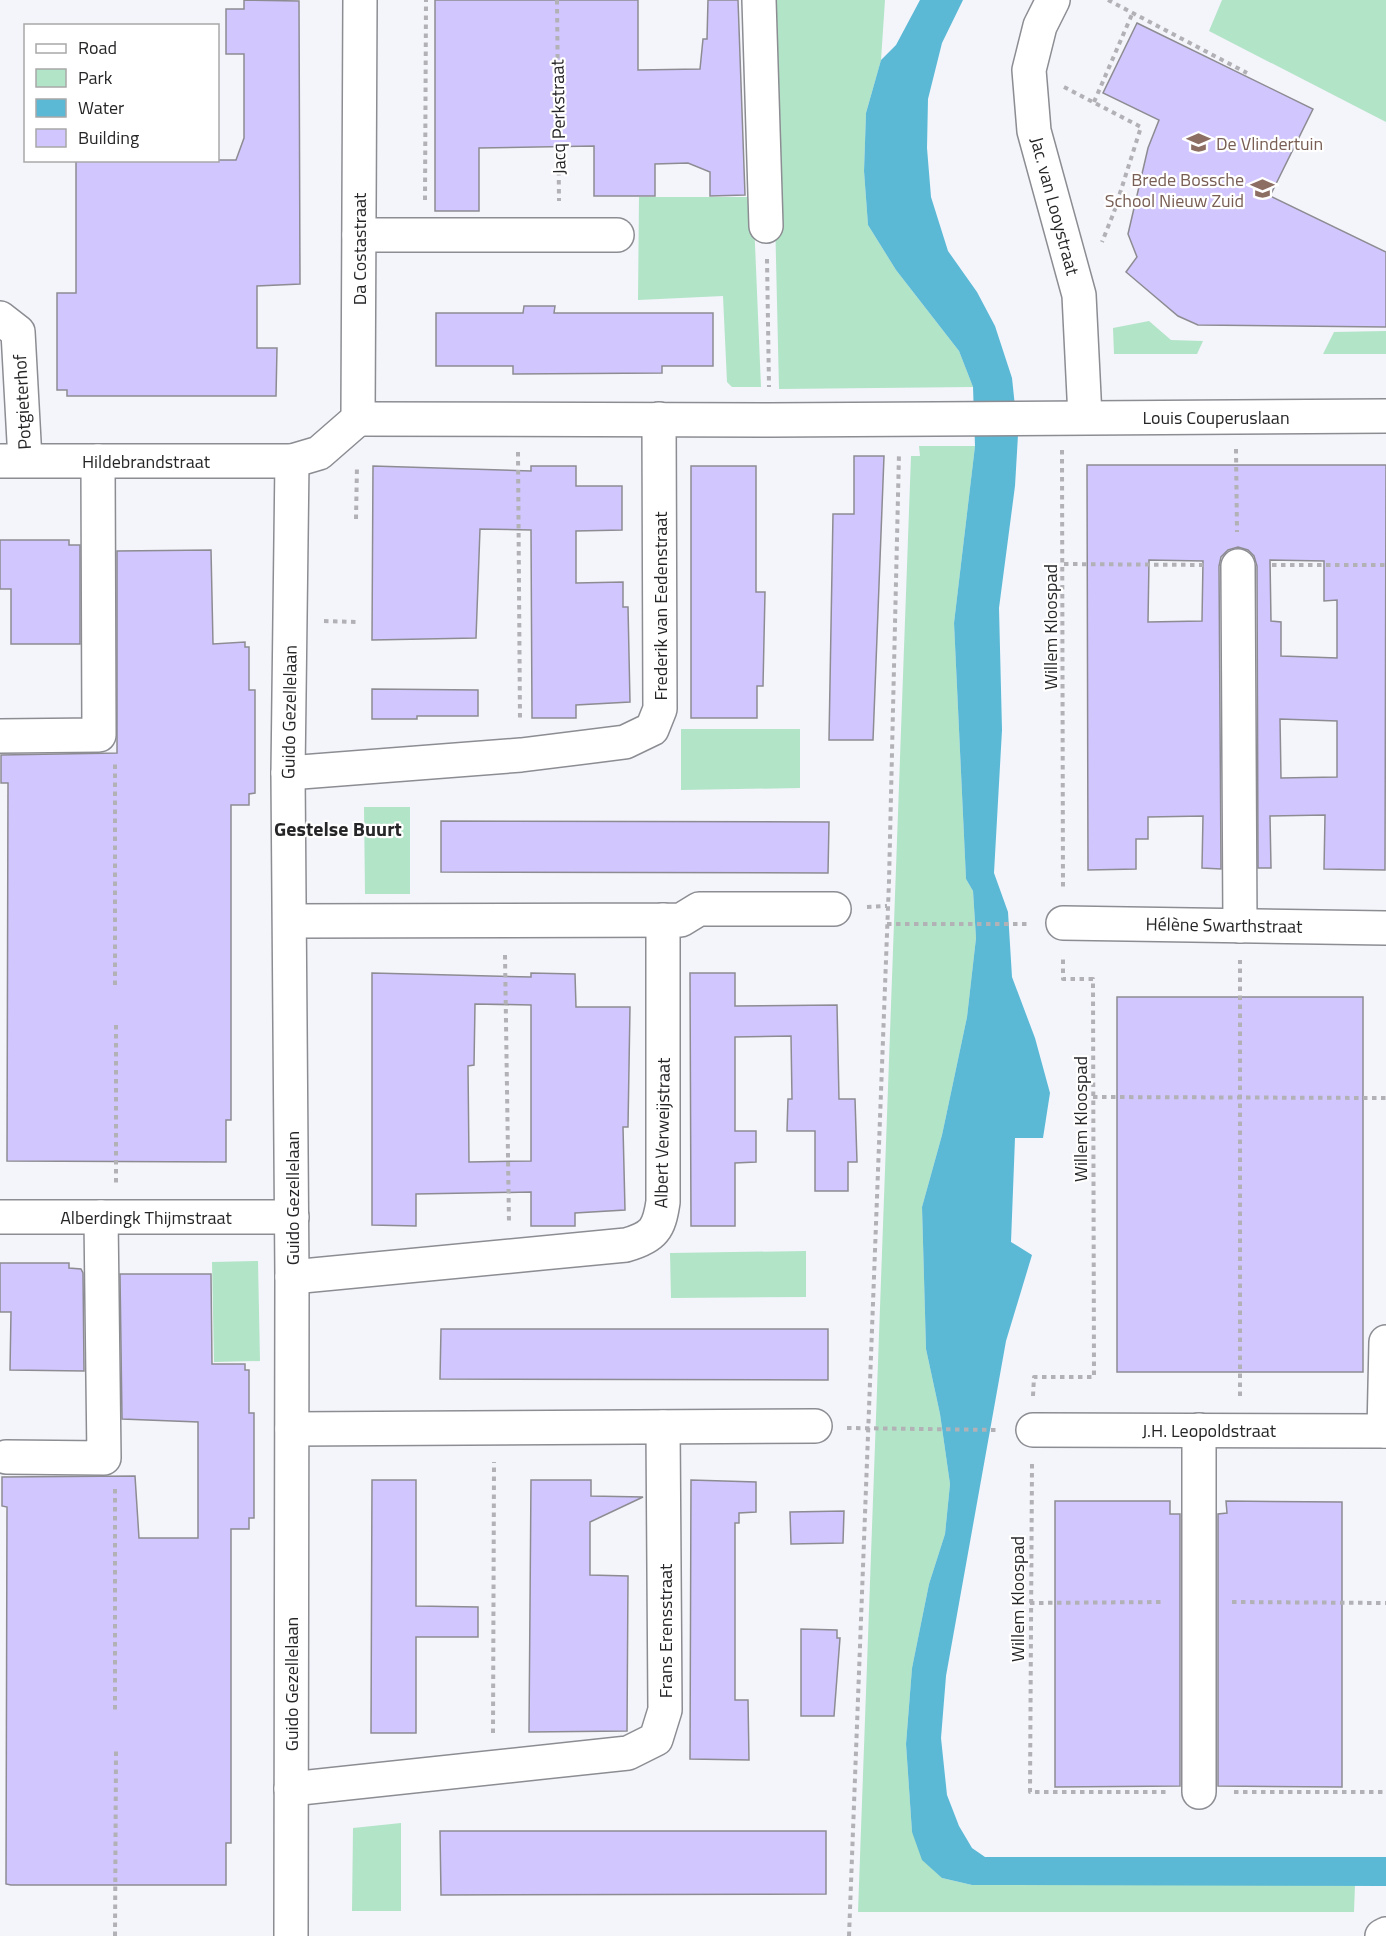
<svg xmlns="http://www.w3.org/2000/svg" width="1386" height="1936" font-family="'Titillium Web',sans-serif">
	<style>
		.green { fill: #b2e4c7 }
		.water { fill: #5bb9d6 }
		.building { fill: #d2c6ff; stroke: #8d8c92; stroke-width: 1.5; fill-rule: evenodd }
		.lines { fill: none; stroke-linecap: round; stroke-linejoin: round }
		.minor-casing { stroke: #8c8d93; stroke-width: 36 }
		.path { stroke: #b1b1b6; stroke-width: 4; stroke-dasharray: 4.5 4.5; stroke-linecap: butt }
		.minor { stroke: #fff; stroke-width: 33 }
		.labels { text-anchor: middle; dominant-baseline: central; stroke-width: 4.5; stroke-linejoin: round; paint-order: stroke }
		.street-label { font-size: 18px; fill: #262628; stroke: #fff }
		.education-label { font-size: 18px; fill: #785e54; stroke: #fff; text-anchor: start }
		.neighbourhood-label { font-size: 20px; font-weight: bold; fill: #262628; stroke: #fff }
	</style>
	<rect width="100%" height="100%" fill="#f4f4fb"/>
	<g class="green">
		<polygon points="770,0 885,0 881,60 866,113 864,171 868,225 896,270 959,351 973,387 779,389"/>
		<polygon points="1222,0 1386,0 1386,122 1209,31"/>
		<polygon points="639,197 753,197 761,387 732,387 727,382 723,296 638,300"/>
		<polygon points="1149,321 1171,340 1203,341 1197,354 1114,354 1113,328"/>
		<polygon points="1386,331 1386,354 1323,354 1334,332"/>
		<polygon points="919,446 975,446 954,623 966,879 973,891 976,938 967,1017 942,1135 922,1207 926,1349 940,1414 950,1484 945,1534 929,1584 912,1668 906,1744 912,1832 942,1878 972,1885 1355,1885 1354,1912 858,1912 911,456 920,456"/>
		<polygon points="681,729 800,729 800,788 681,790"/>
		<polygon points="364,807 410,807 410,894 365,894"/>
		<polygon points="806,1251 806,1297 671,1298 670,1253"/>
		<polygon points="258,1261 260,1361 214,1362 212,1262"/>
		<polygon points="401,1823 401,1911 352,1911 353,1828"/>
	</g>
	<polygon class="water" points="920,0 963,0 942,43 928,99 927,148 931,197 948,251 977,292 995,326 1012,378 1018,435 1015,486 999,608 1002,730 994,873 1008,912 1012,977 1035,1038 1050,1093 1043,1138 1015,1138 1011,1242 1032,1255 1006,1341 946,1676 941,1738 947,1795 959,1826 972,1848 985,1857 1386,1857 1386,1886 972,1885 942,1878 922,1860 912,1832 906,1744 912,1668 929,1584 945,1534 950,1484 940,1414 926,1349 922,1207 942,1135 967,1017 976,938 973,891 966,879 954,623 975,446 973,387 959,351 896,270 868,225 864,171 866,113 881,60 896,45"/>
	<g class="building">
		<polygon points="244,0 299,1 300,284 257,286 257,348 277,348 276,396 67,396 67,390 57,390 57,293 76,293 76,160 236,160 244,138 244,54 226,54 226,9 244,9"/>
		<polygon points="435,0 638,0 638,70 700,69 703,39 707,39 708,0 738,0 745,195 710,196 710,172 688,163 655,164 655,196 594,196 594,146 479,148 479,211 435,211"/>
		<polygon points="1137,23 1313,109 1270,196 1386,252 1386,327 1198,325 1178,316 1126,272 1137,257 1128,234 1148,148 1159,120 1103,93"/>
		<polygon points="524,306 555,306 554,313 713,313 713,366 662,366 662,373 513,374 513,366 436,366 436,313 523,313"/>
		<polygon points="854,456 884,456 873,740 829,740 833,514 854,514"/>
		<path d="M1087,465H1386L1385,870L1324,869L1325,815L1270,816L1271,868H1258L1257,566L1254,556L1248,550L1238,547L1228,550L1221,557L1219,566L1221,869L1202,868L1203,816L1148,817V839H1136V869L1088,870ZM1149,560L1203,561L1202,621L1148,622ZM1270,560L1324,561V601L1337,600V658L1281,656V622L1271,621ZM1280,719L1337,721V777L1281,778Z"/>
		<polygon points="373,466 531,471 531,466 576,466 576,486 622,486 622,530 576,531 576,583 623,582 623,607 628,607 630,702 576,705 576,718 532,718 531,530 480,529 476,638 372,640"/>
		<polygon points="691,466 756,466 756,592 765,592 763,686 757,686 757,718 691,718"/>
		<polygon points="0,540 69,540 69,545 80,545 80,644 11,644 11,589 0,589"/>
		<polygon points="211,550 213,644 245,642 245,647 249,647 249,690 255,690 255,793 249,794 249,805 231,805 231,1120 226,1120 226,1162 7,1161 8,783 1,783 1,755 117,753 117,551"/>
		<polygon points="372,689 478,690 478,716 417,716 417,719 372,719"/>
		<polygon points="441,821 829,822 828,873 441,872"/>
		<path d="M372,973L531,977V973L575,974L576,1007H630L628,1127H623L625,1210L575,1213V1226H531V1192L416,1194V1226L372,1225ZM475,1004L531,1005V1161L469,1162L468,1066L474,1065Z"/>
		<polygon points="690,973 735,973 735,1006 837,1005 839,1099 855,1099 857,1162 848,1162 848,1191 815,1191 815,1131 787,1131 788,1099 792,1099 791,1036 735,1037 735,1131 756,1131 756,1162 735,1163 735,1226 691,1226"/>
		<rect x="1117" y="997" width="246" height="375"/>
		<polygon points="0,1263 69,1263 69,1268 81,1269 83,1273 84,1371 10,1370 11,1312 0,1312"/>
		<polygon points="120,1274 211,1274 212,1364 245,1364 245,1370 249,1370 249,1413 254,1413 254,1518 249,1518 249,1529 231,1529 231,1843 226,1843 226,1885 11,1885 6,1884 7,1507 2,1506 2,1477 135,1476 139,1538 198,1538 198,1422 122,1419"/>
		<polygon points="441,1329 828,1329 828,1380 440,1379"/>
		<polygon points="372,1480 416,1480 416,1606 478,1607 478,1637 416,1637 416,1733 371,1733"/>
		<polygon points="531,1480 591,1480 591,1496 643,1497 590,1522 590,1575 628,1576 627,1731 529,1732"/>
		<polygon points="691,1480 756,1482 756,1512 739,1513 739,1523 735,1523 735,1700 748,1700 749,1760 690,1759"/>
		<polygon points="1055,1501 1170,1501 1170,1514 1180,1514 1180,1786 1055,1787"/>
		<polygon points="1226,1501 1342,1502 1342,1787 1218,1786 1218,1514 1227,1513"/>
		<polygon points="844,1511 843,1543 791,1544 790,1512"/>
		<polygon points="801,1629 837,1630 837,1638 840,1638 834,1716 801,1716"/>
		<polygon points="440,1831 826,1831 826,1894 441,1895"/>
	</g>
	<g class="lines">
		<defs>
			<g id="minor">
				<polyline points="759,0 766,226"/>
				<polyline points="1053,0 1040,26 1029,70 1034,131 1079,295 1085,417"/>
				<polyline points="359,235 617,235"/>
				<polyline points="0,318 18,332 25,460"/>
				<polyline points="358,419 770,420 1386,416"/>
				<polyline points="0,461 292,461 319,453 358,419 360,0"/>
				<polyline points="1238,566 1240,926"/>
				<polyline points="0,736 99,735 98,461"/>
				<polyline points="288,773 521,755 625,742 652,729 660,709 659,419"/>
				<polyline points="291,921 681,920 699,909 834,909"/>
				<polyline points="1063,923 1386,928"/>
				<polyline points="0,1217 292,1217"/>
				<path d="M292,1277L626,1245C654,1237 659,1229 663,1202V920"/>
				<polyline points="292,1429 815,1426"/>
				<polyline points="1033,1430 1386,1431"/>
				<polyline points="1384,1431 1386,1342"/>
				<polyline points="6,1457 104,1458 101,1217"/>
				<polyline points="291,1789 628,1753 656,1739 665,1710 663,1427"/>
				<polyline points="1199,1792 1199,1430"/>
				<polyline points="291,1936 292,1277 288,773 292,461"/>
				<polyline points="1382,1936 1386,1934"/>
			</g>
		</defs>
		<use href="#minor" class="minor-casing"/>
		<g class="path">
			<polyline points="557,0 559,201"/>
			<polyline points="1108,0 1247,73"/>
			<polyline points="1064,87 1141,127 1114,212 1102,242"/>
			<polyline points="1094,102 1133,12"/>
			<polyline points="425,200 426,0"/>
			<polyline points="767,259 769,387"/>
			<polyline points="1236,449 1237,532"/>
			<polyline points="1062,450 1063,890"/>
			<polyline points="518,452 520,721"/>
			<polyline points="356,519 357,466"/>
			<polyline points="1064,564 1204,565"/>
			<polyline points="1272,565 1386,565"/>
			<polyline points="324,621 356,622"/>
			<polyline points="867,907 887,906"/>
			<polyline points="887,924 1029,924"/>
			<polyline points="505,955 509,1223"/>
			<polyline points="115,985 115,763"/>
			<polyline points="116,1025 116,1183"/>
			<polyline points="1093,1097 1386,1098"/>
			<polyline points="1033,1396 1034,1377 1094,1377 1093,979 1063,979 1063,957"/>
			<polyline points="1240,1396 1240,960"/>
			<polyline points="847,1428 999,1430"/>
			<polyline points="1032,1464 1030,1792 1166,1792"/>
			<polyline points="115,1489 115,1713"/>
			<polyline points="1232,1602 1386,1603"/>
			<polyline points="1030,1603 1165,1602"/>
			<polyline points="493,1733 494,1462"/>
			<polyline points="1234,1792 1386,1792"/>
			<polyline points="115,1936 116,1749"/>
			<polyline points="849,1936 889,881 899,453"/>
		</g>
		<use href="#minor" class="minor"/>
	</g>
	<defs>
		<symbol id="school-bare" viewBox="-9 -9 18 18"><path d="M0-5L7-2L0 1L-7-2ZM-4 1L0 2.5L4 1V4Q0 6-4 4Z" fill="#8d6e63" stroke="#fff" stroke-width="2.5" paint-order="stroke"/></symbol>
	</defs>
	<g fill-rule="evenodd">
		<use href="#school-bare" x="1182" y="126" width="33" height="33"/>
		<use href="#school-bare" x="1246" y="172" width="33" height="33"/>
	</g>
	<g class="labels">
		<g class="street-label">
			<text transform="translate(558 117) rotate(-91)">Jacq Perkstraat</text>
			<text transform="translate(1055 206) rotate(75)">Jac. van Looystraat</text>
			<text transform="translate(359 249) rotate(-90)">Da Costastraat</text>
			<text transform="translate(22 402) rotate(-93)">Potgieterhof</text>
			<text x="1216" y="417">Louis Couperuslaan</text>
			<text x="146" y="461">Hildebrandstraat</text>
			<text transform="translate(660 606) rotate(-90)">Frederik van Eedenstraat</text>
			<text transform="translate(1050 627) rotate(-90)">Willem Kloospad</text>
			<text transform="translate(289 712) rotate(-89)">Guido Gezellelaan</text>
			<text transform="translate(1224 925) rotate(1)">Hélène Swarthstraat</text>
			<text transform="translate(1080 1119) rotate(-90)">Willem Kloospad</text>
			<text transform="translate(662 1133) rotate(-89)">Albert Verweijstraat</text>
			<text transform="translate(292 1198) rotate(-90)">Guido Gezellelaan</text>
			<text x="146" y="1217">Alberdingk Thijmstraat</text>
			<text x="1209" y="1430">J.H. Leopoldstraat</text>
			<text transform="translate(1017 1599) rotate(-90)">Willem Kloospad</text>
			<text transform="translate(665 1631) rotate(-90)">Frans Erensstraat</text>
			<text transform="translate(291 1684) rotate(-90)">Guido Gezellelaan</text>
		</g>
		<g class="education-label">
			<text x="1216" y="143">De Vlindertuin</text>
			<text x="1244" y="179" text-anchor="end">Brede Bossche<tspan x="1244" dy="21">School Nieuw Zuid</tspan></text>
		</g>
		<g class="neighbourhood-label">
			<text x="338" y="828">Gestelse Buurt</text>
		</g>
	</g>
	<rect x="24" y="24" width="195" height="138" fill="#ffffff" stroke="#a8a8a9" stroke-width="1.5"/>
	<rect x="36" y="44" width="30" height="9" fill="#ffffff" stroke="#a8a8a9" stroke-width="1.5"/>
	<text x="78" y="54" font-size="18" fill="#262628">Road</text>
	<rect x="36" y="69" width="30" height="18" fill="#b2e4c7" stroke="#a8a8a9" stroke-width="1.5"/>
	<text x="78" y="84" font-size="18" fill="#262628">Park</text>
	<rect x="36" y="99" width="30" height="18" fill="#5bb9d6" stroke="#a8a8a9" stroke-width="1.5"/>
	<text x="78" y="114" font-size="18" fill="#262628">Water</text>
	<rect x="36" y="129" width="30" height="18" fill="#d2c6ff" stroke="#a8a8a9" stroke-width="1.5"/>
	<text x="78" y="144" font-size="18" fill="#262628">Building</text>
</svg>
